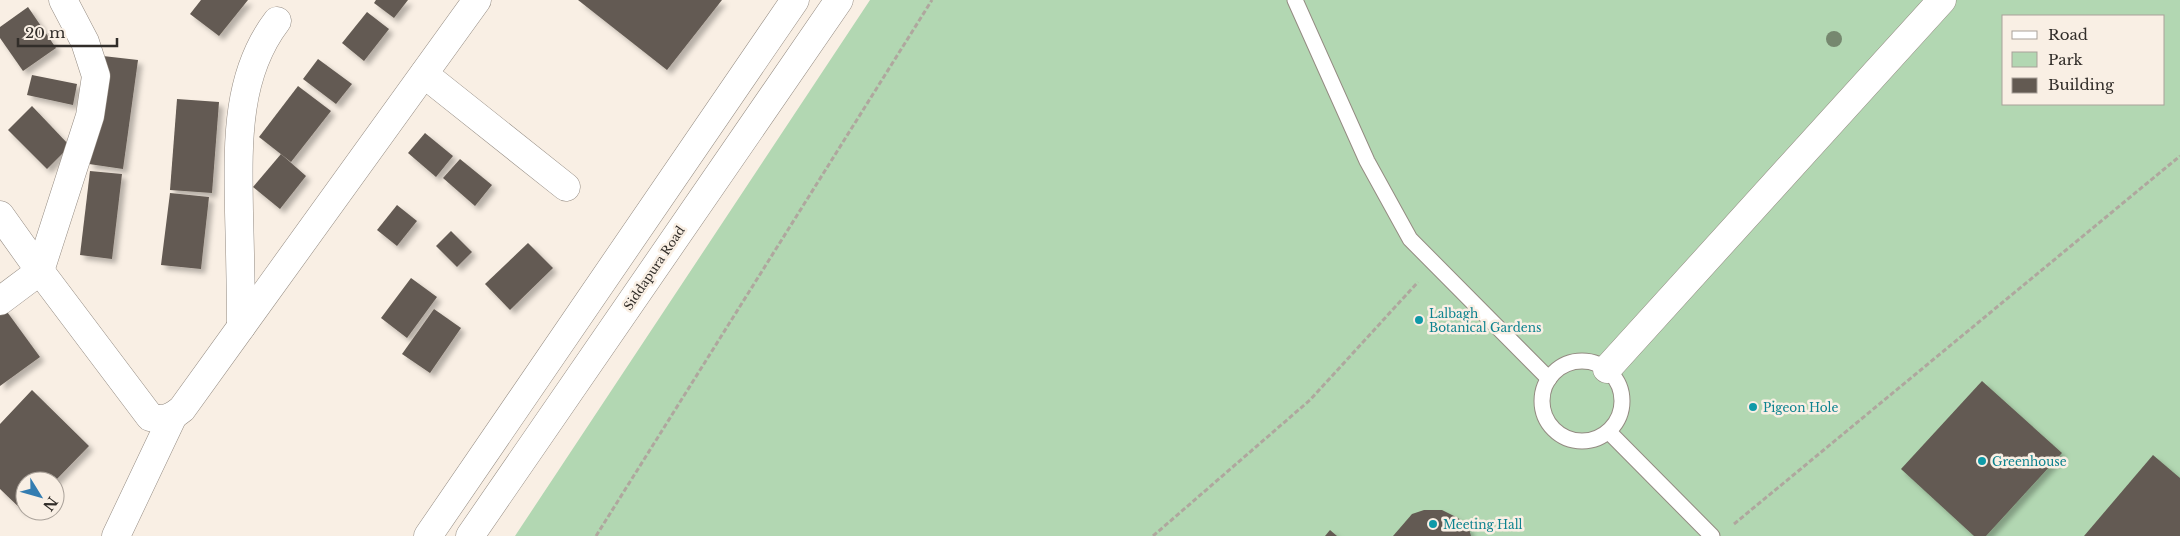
<svg xmlns="http://www.w3.org/2000/svg" width="2180" height="536" font-family="'Libre Baskerville',serif">
	<style>
		.green { fill: #b2d7b2; fill-rule: evenodd }
		.building { fill: #635a52; filter: url(#shadow) }
		.lines { fill: none; stroke-linecap: round; stroke-linejoin: round }
		.lane-casing { stroke: #948b82; stroke-width: 17 }
		.street-casing { stroke: #948b82; stroke-width: 29 }
		.secondary-casing { stroke: #948b82; stroke-width: 29 }
		.path { stroke: #afa79e; stroke-width: 3; stroke-dasharray: 5 2.5; stroke-linecap: butt }
		.lane { stroke: #fff; stroke-width: 15 }
		.street { stroke: #fff; stroke-width: 28 }
		.secondary { stroke: #fff; stroke-width: 28 }
		.tree { fill: #76886f }
		.culture-dot { fill: #0f9aa8; stroke: #f9efe4; stroke-width: 2 }
		.labels { text-anchor: middle; dominant-baseline: central; stroke-width: 5; stroke-linejoin: round; paint-order: stroke }
		.street-label { font-size: 12px; fill: #312d29; stroke: #f9efe4 }
		.culture-label { font-size: 12px; fill: #0d838f; stroke: #f9efe4; text-anchor: start }
	</style>
	<defs>
		<filter id="shadow"><feDropShadow dx="4.5" dy="4.5" stdDeviation="2.5" flood-color="#0004"/></filter>
	</defs>
	<rect width="100%" height="100%" fill="#f9efe4"/>
	<path class="green" d="M870,0H2180V536H515ZM2004,16H2164V104H2004Z"/>
	<g class="building">
		<polygon points="201,0 248,0 219,36 190,14"/>
		<polygon points="376,0 408,0 394,18 374,3"/>
		<polygon points="578,0 722,0 667,70"/>
		<polygon points="28,7 56,48 23,71 0,38 0,27"/>
		<polygon points="367,12 389,29 364,61 342,43"/>
		<polygon points="103,56 138,60 123,169 89,164"/>
		<polygon points="318,59 352,84 336,104 303,79"/>
		<polygon points="32,75 77,84 73,105 27,95"/>
		<polygon points="298,86 331,111 291,162 259,137"/>
		<polygon points="177,99 219,102 212,193 170,190"/>
		<polygon points="32,106 70,146 47,169 8,130"/>
		<polygon points="425,133 453,156 436,177 408,153"/>
		<polygon points="281,154 306,176 280,209 253,187"/>
		<polygon points="460,159 492,185 475,206 443,178"/>
		<polygon points="90,171 122,174 112,259 80,255"/>
		<polygon points="170,193 209,197 201,269 161,265"/>
		<polygon points="397,205 417,221 397,246 377,230"/>
		<polygon points="451,231 472,252 457,267 436,246"/>
		<polygon points="528,243 553,268 510,310 485,284"/>
		<polygon points="411,278 437,297 407,338 381,318"/>
		<polygon points="5,309 40,357 0,386 0,312"/>
		<polygon points="434,309 461,328 430,373 402,354"/>
		<polygon points="1982,381 2062,453 1986,536 1974,536 1901,469"/>
		<polygon points="32,390 89,446 55,481 25,481 24,512 0,489 0,424"/>
		<polygon points="2153,455 2180,478 2180,536 2084,536"/>
		<polygon points="1424,510 1442,510 1458,518 1469,529 1471,536 1393,536 1412,514"/>
		<polygon points="1330,530 1337,536 1325,536"/>
	</g>
	<g class="lines">
		<defs>
			<g id="lane">
				<polyline points="1295,0 1367,161 1410,239 1549,379"/>
				<circle cx="1582" cy="401" r="40"/>
				<polyline points="1609,432 1712,536"/>
			</g>
			<g id="street">
				<polyline points="424,74 566,187"/>
				<path d="M0,215L40,271L150,417C164,421 171,418 182,409L477,0"/>
				<polyline points="0,301 40,271 90,116 96,76 85,42 63,0"/>
				<path d="M241,327C241,288 240,250 239,212C238,146 235,76 277,21"/>
				<polyline points="1607,369 1942,0"/>
				<polyline points="116,536 172,418"/>
			</g>
			<g id="secondary">
				<polyline points="428,536 795,0"/>
				<polyline points="470,536 839,0"/>
			</g>
		</defs>
		<use href="#lane" class="lane-casing"/>
		<use href="#street" class="street-casing"/>
		<use href="#secondary" class="secondary-casing"/>
		<g class="path">
			<polyline points="1734,524 2180,156"/>
			<polyline points="596,536 932,0"/>
			<polyline points="1153,536 1310,400 1418,282"/>
		</g>
		<use href="#lane" class="lane"/>
		<use href="#street" class="street"/>
		<use href="#secondary" class="secondary"/>
	</g>
	<circle class="tree" cx="1834" cy="39" r="8"/>
	<g class="culture-dot">
		<circle cx="1419" cy="320" r="5"/>
		<circle cx="1753" cy="407" r="5"/>
		<circle cx="1982" cy="461" r="5"/>
		<circle cx="1433" cy="524" r="5"/>
	</g>
	<g class="labels">
		<g class="street-label">
			<text transform="translate(654 268) rotate(-56)">Siddapura Road</text>
		</g>
		<g class="culture-label">
			<text x="1429" y="313">Lalbagh<tspan x="1429" dy="14">Botanical Gardens</tspan></text>
			<text x="1763" y="407">Pigeon Hole</text>
			<text x="1992" y="461">Greenhouse</text>
			<text x="1443" y="524">Meeting Hall</text>
		</g>
	</g>
	<rect x="2002" y="15" width="162" height="90" fill="#f9efe4" stroke="#a9a199"/>
	<rect x="2012" y="31" width="25" height="8" fill="#ffffff" stroke="#a9a199"/>
	<text x="2048" y="40" font-size="15" fill="#312d29">Road</text>
	<rect x="2012" y="52" width="25" height="15" fill="#b2d7b2" stroke="#a9a199"/>
	<text x="2048" y="65" font-size="15" fill="#312d29">Park</text>
	<rect x="2012" y="78" width="25" height="15" fill="#635a52" stroke="#a9a199"/>
	<text x="2048" y="90" font-size="15" fill="#312d29">Building</text>
	<g transform="translate(40 496) rotate(127)"><circle r="24" fill="#f9efe4" stroke="#a9a199"/>
	<path d="M0-4L9 19L0 12L-9 19Z" fill="#347db1"/>
	<text y="-8" font-size="14" font-weight="bold" text-anchor="middle" fill="#312d29">N</text>
	</g>
	<path d="M18 38v8h99v-8" fill="none" stroke="#312d29" stroke-width="2.5"/>
	<text x="25" y="38" font-size="15" fill="#312d29" stroke="#f9efe4" stroke-width="4" paint-order="stroke">20 m</text>
</svg>
